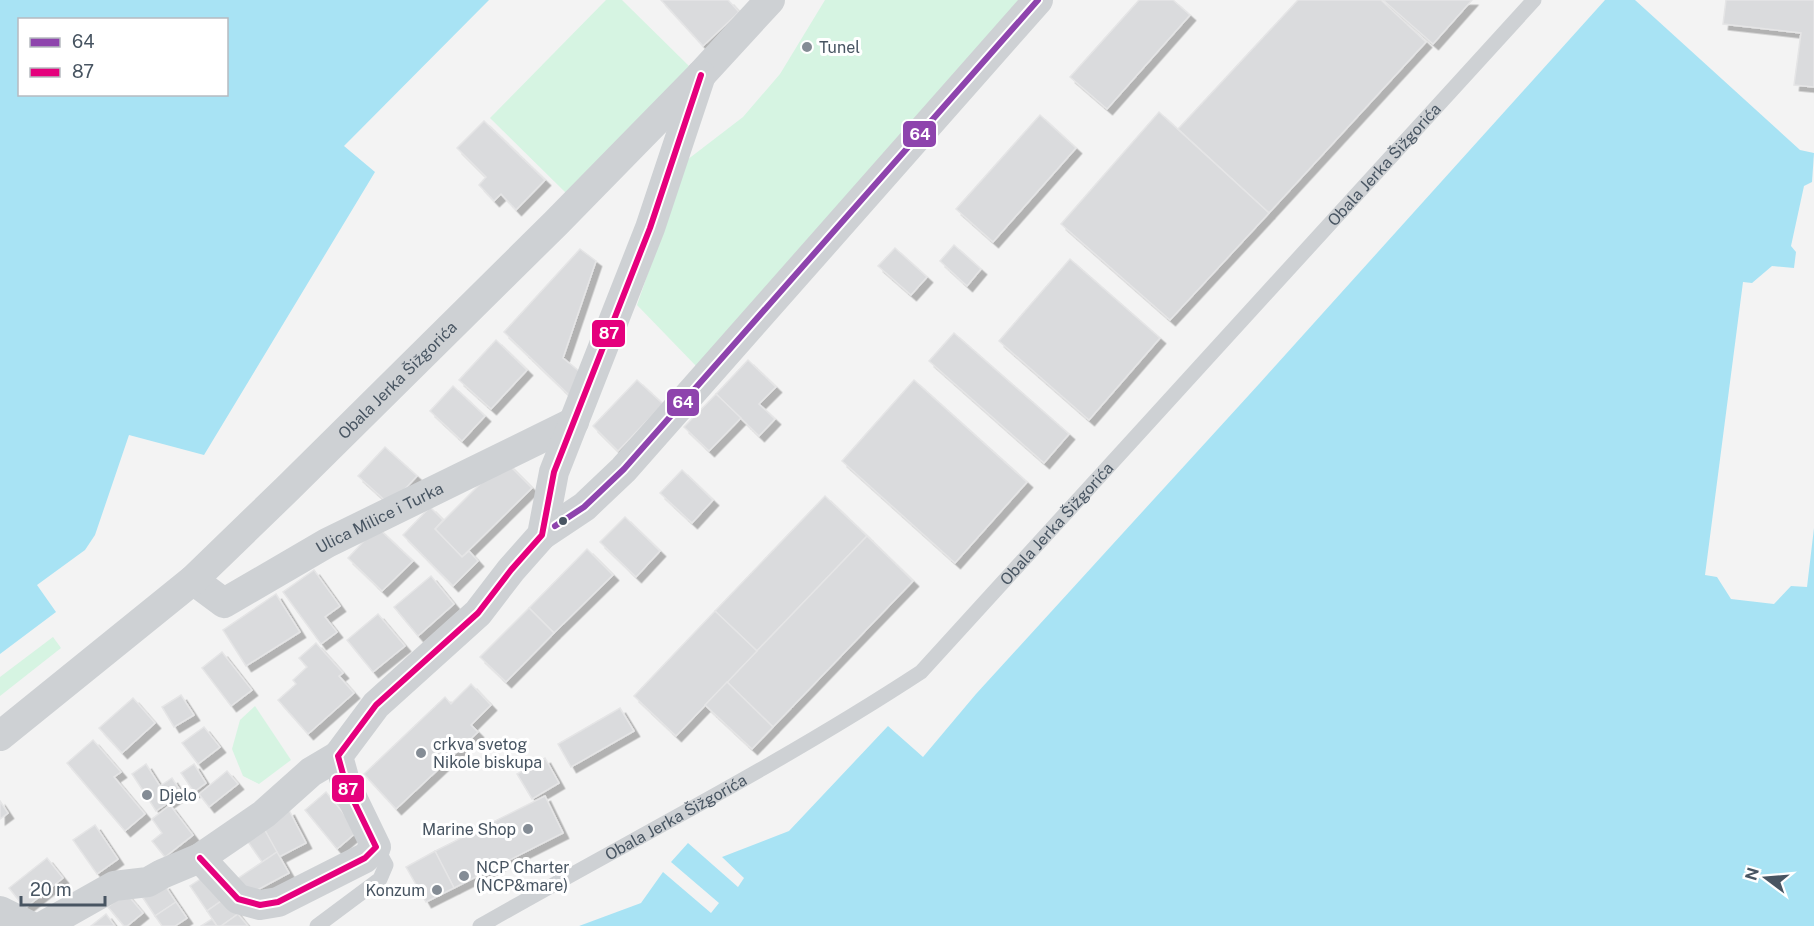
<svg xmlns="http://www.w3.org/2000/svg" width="1814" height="926" font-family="'Public Sans',sans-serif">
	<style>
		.green { fill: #d6f4e2 }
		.water { fill: #a8e3f4; fill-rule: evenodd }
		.building { fill: #dadbdd; stroke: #e5e5e6; stroke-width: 1.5; filter: url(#shadow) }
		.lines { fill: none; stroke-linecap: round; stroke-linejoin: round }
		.lane { stroke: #ced1d4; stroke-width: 15 }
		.street { stroke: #ced1d4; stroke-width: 30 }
		.bus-1-casing { stroke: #fff; stroke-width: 10 }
		.bus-2-casing { stroke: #fff; stroke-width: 10 }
		.bus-1 { stroke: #8e44ad; stroke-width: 6 }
		.bus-2 { stroke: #e5007d; stroke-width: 6 }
		.poi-dot { fill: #848c95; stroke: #fff; stroke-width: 2 }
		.bus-dot { fill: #485562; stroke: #fff; stroke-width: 2 }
		.labels { text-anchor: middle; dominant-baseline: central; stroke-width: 6; stroke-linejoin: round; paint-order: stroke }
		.poi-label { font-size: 16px; fill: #485562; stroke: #fff; text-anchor: start }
		.street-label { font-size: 16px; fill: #485562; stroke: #fff }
		.line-badge { stroke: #fff; stroke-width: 2 }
		.badge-label { font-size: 16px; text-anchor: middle; font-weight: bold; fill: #fff }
	</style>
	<defs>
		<filter id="shadow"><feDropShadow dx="5.5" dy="5.5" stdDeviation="0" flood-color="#0004"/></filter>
	</defs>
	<rect width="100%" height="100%" fill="#f3f3f3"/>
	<g class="green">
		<polygon points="606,0 622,0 690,67 566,193 490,118"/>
		<polygon points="825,0 1030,0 697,367 637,305 687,160 743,117 780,74"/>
		<polygon points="53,637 61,648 0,696 0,677"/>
		<polygon points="255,706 291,760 259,784 243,776 232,749 240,720"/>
	</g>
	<g class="water">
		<path d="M0,0H489L344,146L375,172L204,455L129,435L95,535L85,550L37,585L56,612L0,654ZM20,20H226V94H20Z"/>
		<polygon points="1605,0 1635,0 1800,150 1814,153 1812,182 1804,186 1791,246 1796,252 1794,268 1772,266 1752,283 1743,282 1705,575 1717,577 1731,599 1774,604 1791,586 1807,587 1814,528 1814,926 579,926 641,903 663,872 711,913 719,903 671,862 688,843 738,887 744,878 722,857 789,831 888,726 923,757 976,694 1259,384"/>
	</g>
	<g class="building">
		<polygon points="661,0 728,0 739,12 703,46"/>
		<polygon points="1139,0 1173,0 1190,15 1107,109 1070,77"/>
		<polygon points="1298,0 1381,0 1426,42 1269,213 1178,129"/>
		<polygon points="1383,0 1472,0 1433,44"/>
		<polygon points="1726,0 1814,0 1814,87 1794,85 1801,33 1723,24"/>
		<polygon points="1159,112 1269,213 1170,320 1061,224"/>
		<polygon points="1040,115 1076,148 993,242 956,209"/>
		<polygon points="484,121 545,180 516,210 501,194 494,201 479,185 486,177 457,148"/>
		<polygon points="954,245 981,269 967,286 940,261"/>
		<polygon points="895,248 927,277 911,295 878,266"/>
		<polygon points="580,249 596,261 563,358 580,372 570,396 504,332"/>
		<polygon points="1070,259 1160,338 1089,420 999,341"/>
		<polygon points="954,333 1069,434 1044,463 929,361"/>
		<polygon points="496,340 527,370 491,409 459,380"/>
		<polygon points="748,360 776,387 759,404 775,419 759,436 716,394"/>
		<polygon points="637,380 663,404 618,451 593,426"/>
		<polygon points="914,380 1027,482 955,563 842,461"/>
		<polygon points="453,386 485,416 462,441 430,411"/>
		<polygon points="716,394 741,418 709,451 684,427"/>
		<polygon points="385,447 417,476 390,505 358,476"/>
		<polygon points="504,460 532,488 462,557 435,529"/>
		<polygon points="682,470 713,500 692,523 660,493"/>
		<polygon points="825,496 867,536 757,651 715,611"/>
		<polygon points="430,507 443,520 435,529 462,557 469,551 478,561 453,586 403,535"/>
		<polygon points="625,517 660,551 636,577 600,542"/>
		<polygon points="377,527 413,561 382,591 348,558"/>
		<polygon points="867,536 913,581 773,727 727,682"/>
		<polygon points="587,549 613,575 554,633 529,608"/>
		<polygon points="314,570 340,606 325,617 337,632 321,644 283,592"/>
		<polygon points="431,576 454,604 418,636 394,607"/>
		<polygon points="276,594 300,632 246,666 223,630"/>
		<polygon points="529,608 554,633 506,682 480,657"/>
		<polygon points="715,611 757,651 676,736 634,696"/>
		<polygon points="378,614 405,646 373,672 347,640"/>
		<polygon points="316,643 343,673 339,676 354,693 308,734 278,700 296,684 293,680 307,667 299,658"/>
		<polygon points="222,652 252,690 231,706 202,668"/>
		<polygon points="727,682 773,727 752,749 705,705"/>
		<polygon points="471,684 491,705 471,725 478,732 396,809 364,774 445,697 451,704"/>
		<polygon points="181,695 194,715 174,727 162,707"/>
		<polygon points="133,698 155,723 122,753 99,728"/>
		<polygon points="620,708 634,731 571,767 558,744"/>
		<polygon points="204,727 220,747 198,764 182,743"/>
		<polygon points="93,740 121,772 114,777 145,814 125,831 67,763"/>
		<polygon points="545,758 559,783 532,799 517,774"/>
		<polygon points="146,764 160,786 172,778 182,793 156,811 132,774"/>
		<polygon points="194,764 206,783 194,792 181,773"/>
		<polygon points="227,771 238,784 209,807 199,794"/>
		<polygon points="326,792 358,831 337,849 305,810"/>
		<polygon points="545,796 563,833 454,888 435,851"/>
		<polygon points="0,801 8,813 0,819"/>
		<polygon points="170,805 193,835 165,857 152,841 162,833 152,819"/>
		<polygon points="289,810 306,843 279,857 262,825"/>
		<polygon points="95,825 118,859 97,874 73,840"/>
		<polygon points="262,825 277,852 262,862 244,836"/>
		<polygon points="435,851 454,888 426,902 406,867"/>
		<polygon points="277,852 289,873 248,895 237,879"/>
		<polygon points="47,858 63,878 25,908 9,888"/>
		<polygon points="205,876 221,901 207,911 190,886"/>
		<polygon points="164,884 176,902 155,916 143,898"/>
		<polygon points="126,893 143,913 127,926 124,926 108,907"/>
		<polygon points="227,897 238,914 221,926 217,926 207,911"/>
		<polygon points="176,902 187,918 175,926 162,926 155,916"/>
		<polygon points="106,914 115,926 91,926"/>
		<polygon points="238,914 248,926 221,926"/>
		<polygon points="212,919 217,926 201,926"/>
	</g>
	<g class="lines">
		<g class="lane">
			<polyline points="317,926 380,879 386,865 376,847"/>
			<path id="s1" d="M480,926C627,842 779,765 921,672L1534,0"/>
		</g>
		<g class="street">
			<polyline points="542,535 584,507 624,469 1038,0"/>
			<path id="s2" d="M193,580L224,603L327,543L574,422"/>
			<path id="s3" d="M0,736L193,580L287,489L556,223L701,75L770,0"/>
			<polyline points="200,858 238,899 260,905 278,902 365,858 376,847 346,785 338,756 376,705 478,613 511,570 542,535 554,472 650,228 701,75"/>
			<polyline points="0,911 30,926"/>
			<polyline points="43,926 114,886 148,882 162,874 200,858 264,814 311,772 338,756"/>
		</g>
		<defs>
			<polyline id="bus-1" points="555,526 584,507 624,469 1038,0"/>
			<polyline id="bus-2" points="200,858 238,899 260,905 278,902 365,858 376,847 346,785 338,756 376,705 478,613 511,570 542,535 554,472 650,228 701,75"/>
		</defs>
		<use href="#bus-1" class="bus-1-casing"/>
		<use href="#bus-2" class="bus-2-casing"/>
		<use href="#bus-1" class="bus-1"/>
		<use href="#bus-2" class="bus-2"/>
	</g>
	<g class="poi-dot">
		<circle cx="807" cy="47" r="6"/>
		<circle cx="421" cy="753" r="6"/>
		<circle cx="147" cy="795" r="6"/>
		<circle cx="528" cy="829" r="6"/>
		<circle cx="464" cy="876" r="6"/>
		<circle cx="437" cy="890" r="6"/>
	</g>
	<circle class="bus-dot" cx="563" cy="521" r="5"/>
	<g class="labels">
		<g class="poi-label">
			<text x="819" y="47">Tunel</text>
			<text x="433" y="744">crkva svetog<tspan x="433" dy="18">Nikole biskupa</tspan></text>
			<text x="159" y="795">Djelo</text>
			<text x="516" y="829" text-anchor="end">Marine Shop</text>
			<text x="476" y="867">NCP Charter<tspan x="476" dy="18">(NCP&amp;mare)</tspan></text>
			<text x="425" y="890" text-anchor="end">Konzum</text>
		</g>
		<g class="street-label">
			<text stroke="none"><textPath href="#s1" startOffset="1196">Obala Jerka Šižgorića</textPath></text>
			<text stroke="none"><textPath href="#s3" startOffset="534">Obala Jerka Šižgorića</textPath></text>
			<text stroke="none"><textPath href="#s2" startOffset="216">Ulica Milice i Turka</textPath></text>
			<text stroke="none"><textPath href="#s1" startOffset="710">Obala Jerka Šižgorića</textPath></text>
			<text stroke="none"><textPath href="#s1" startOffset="224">Obala Jerka Šižgorića</textPath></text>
		</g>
	</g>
	<g class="line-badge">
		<rect x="902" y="120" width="35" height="28" rx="6" fill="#8e44ad"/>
		<rect x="591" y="319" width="35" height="29" rx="6" fill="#e5007d"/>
		<rect x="666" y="388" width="34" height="29" rx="6" fill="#8e44ad"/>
		<rect x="331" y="774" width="34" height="29" rx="6" fill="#e5007d"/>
	</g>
	<g class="badge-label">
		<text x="920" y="140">64</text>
		<text x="609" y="339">87</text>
		<text x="683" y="408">64</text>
		<text x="348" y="795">87</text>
	</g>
	<rect x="18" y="18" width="210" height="78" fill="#ffffff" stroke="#b6bbc0" stroke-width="1.5"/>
	<rect x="30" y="38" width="30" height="9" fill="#8e44ad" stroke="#b6bbc0" stroke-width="1.5"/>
	<text x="72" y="48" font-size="18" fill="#485562">64</text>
	<rect x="30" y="68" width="30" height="9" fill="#e5007d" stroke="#b6bbc0" stroke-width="1.5"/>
	<text x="72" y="78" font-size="18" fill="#485562">87</text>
	<g transform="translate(1766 878) rotate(286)" stroke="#ffffff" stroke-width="4.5" paint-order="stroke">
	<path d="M0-4.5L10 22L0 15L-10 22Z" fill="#485562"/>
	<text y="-9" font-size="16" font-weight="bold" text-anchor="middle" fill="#485562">N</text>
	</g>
	<path d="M21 896v9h84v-9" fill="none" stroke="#485562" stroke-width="3"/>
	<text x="30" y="896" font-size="18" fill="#485562" stroke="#ffffff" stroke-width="4.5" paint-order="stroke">20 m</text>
</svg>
